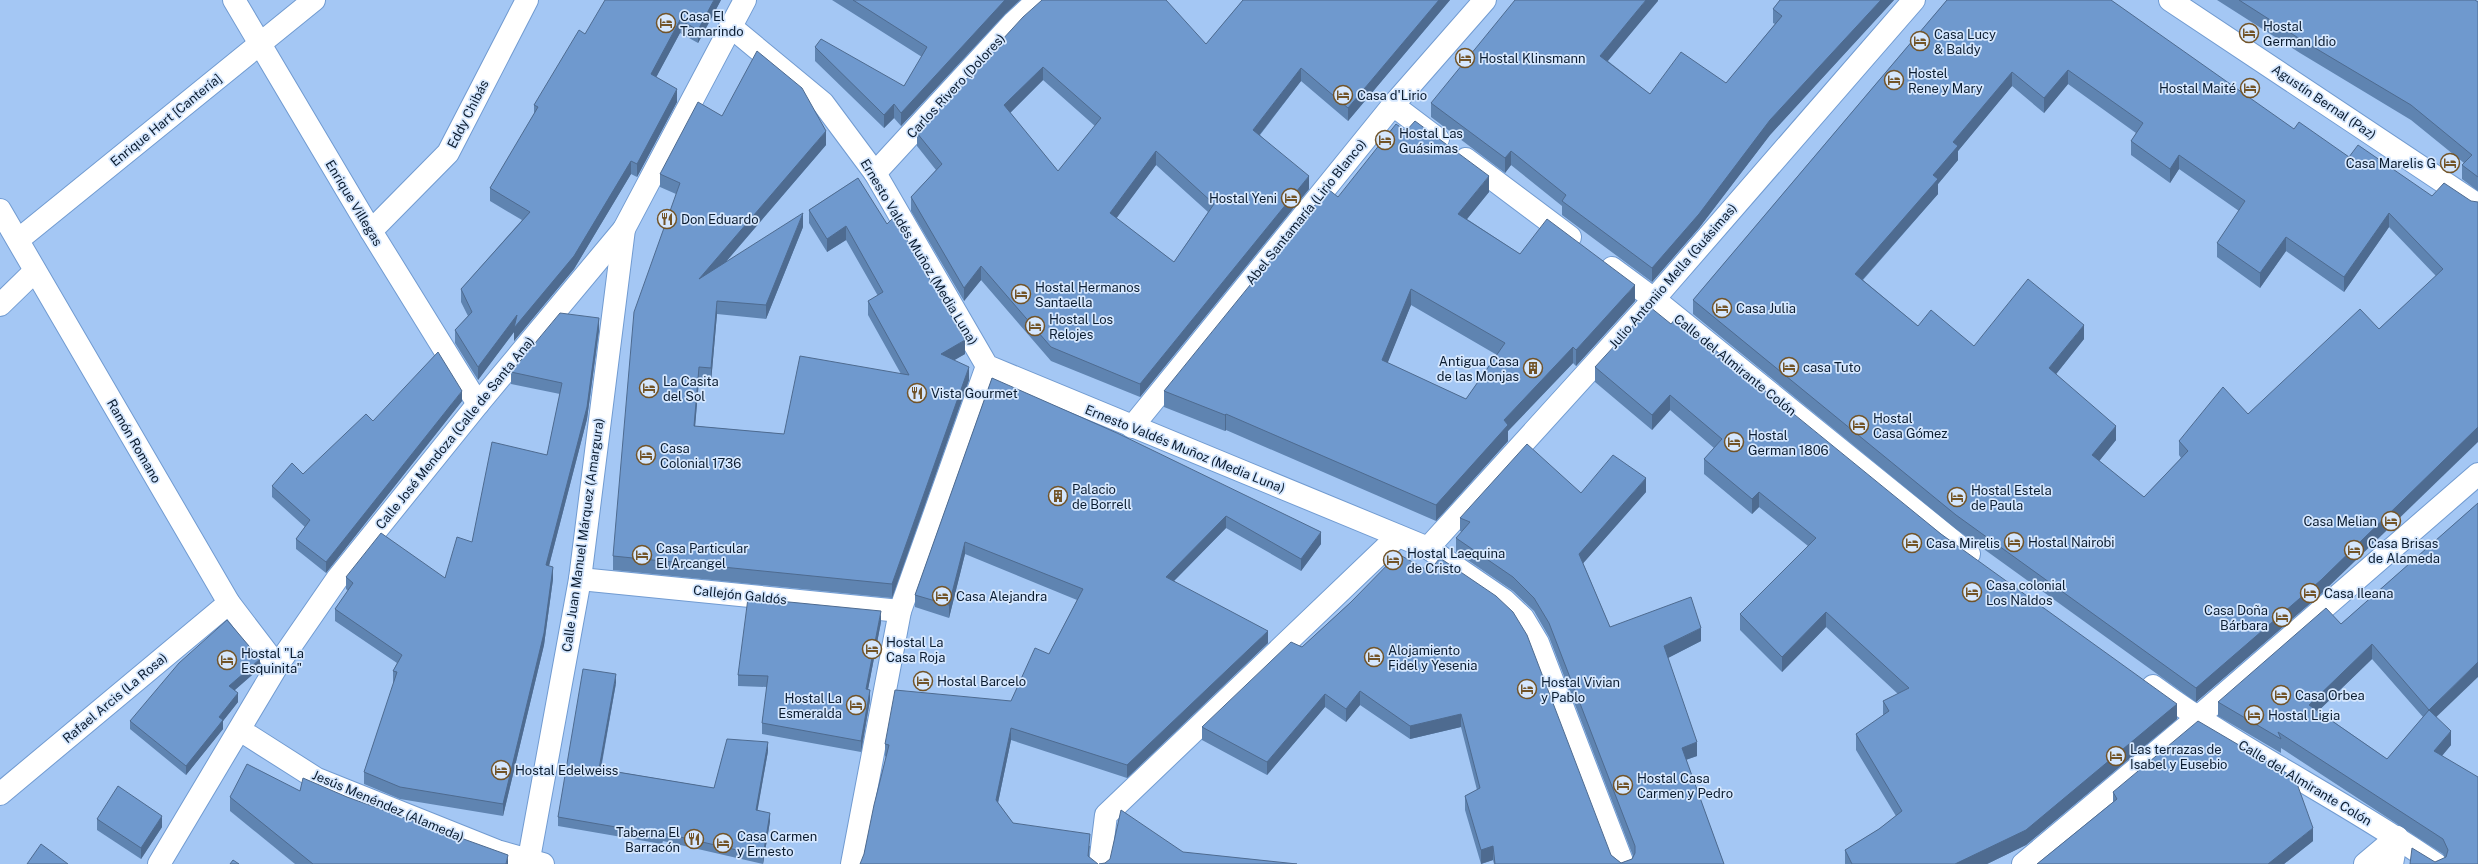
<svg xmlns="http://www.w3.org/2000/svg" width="2478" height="864" font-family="'Public Sans',sans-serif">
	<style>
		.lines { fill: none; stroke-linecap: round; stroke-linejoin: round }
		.minor-casing { stroke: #719bd1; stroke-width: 24 }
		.minor { stroke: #fff; stroke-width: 22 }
		.wall { fill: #5f84b1; fill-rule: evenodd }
		.shaded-wall { fill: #4e6b90 }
		.building { fill: #6f99ce; stroke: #4e6b90; fill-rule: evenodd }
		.labels { text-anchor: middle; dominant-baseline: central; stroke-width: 3.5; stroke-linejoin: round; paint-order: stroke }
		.poi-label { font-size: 13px; fill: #0b1c30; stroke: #d5e7fe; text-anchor: start }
		.street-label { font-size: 13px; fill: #0b1c30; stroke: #d5e7fe }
	</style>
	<rect width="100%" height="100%" fill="#a4c7f4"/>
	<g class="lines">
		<defs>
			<g id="minor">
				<polyline points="234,0 371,231 478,404"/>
				<polyline points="2170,0 2478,205"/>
				<polyline points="730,26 823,103 875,173 987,366 1428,548 1504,600 1523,618 1538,643 1623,864"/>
				<polyline points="1393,105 1438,139"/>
				<polyline points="1466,159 1570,237"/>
				<polyline points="875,173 1014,22 1038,0"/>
				<polyline points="0,210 229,603 277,666"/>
				<polyline points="371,231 448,153 527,0"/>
				<polyline points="18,240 314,0"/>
				<polyline points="1612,268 1654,299 1969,554"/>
				<polyline points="0,305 35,271"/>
				<polyline points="1132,427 1393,105 1485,0"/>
				<polyline points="1428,548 1654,299 1914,0"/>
				<polyline points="580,579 900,611"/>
				<path d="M2153,686C2243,752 2344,800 2436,864"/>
				<polyline points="240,730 317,779 497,851 543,864"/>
				<polyline points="0,794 229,603"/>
				<polyline points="159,864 277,666 337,579 478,404 624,229 745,0"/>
				<polyline points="528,864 580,579 624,229"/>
				<polyline points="852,864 900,611 987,366"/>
				<polyline points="1100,864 1106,815 1398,536"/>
				<polyline points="2023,864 2197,718 2478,474"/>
				<polyline points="2365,864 2397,837"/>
				<polyline points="2392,864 2397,837"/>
			</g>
		</defs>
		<use href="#minor" class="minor-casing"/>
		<use href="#minor" class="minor"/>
	</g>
	<g class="wall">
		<polygon points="721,0 698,43 680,33 656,77 677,102 637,177 631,174 574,269 514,341 514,332 478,380 455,343 455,330 468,316 461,302 461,289 522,220 490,201 490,188 534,115 534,105 585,34"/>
		<polygon points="832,0 1020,0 1005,14 901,126 894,118 884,128 815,61 815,47 904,86 922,57"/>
		<path d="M1042,0L1206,44L1243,0H1450L1348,121L1301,81L1260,135L1309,189L1140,397L1051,361L981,280L964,301L911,211V197L936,170L917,146V133ZM1043,80L1095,126L1058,171L1010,113ZM1156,165L1208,212L1174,262L1116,218Z"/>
		<polygon points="1658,0 1608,61 1650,94 1726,83 1775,24 1773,23 1773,9 1780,0 1894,0 1770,135 1699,228 1652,282 1562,215 1562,206 1511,165 1505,173 1431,117 1431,103"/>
		<path d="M1947,0L2294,129L2349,157L2432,196L2471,201L2321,594L2196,702L1956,529L1693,314V300ZM2068,84L2136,133L2131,141V155L2170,183L2179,169L2239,211L2217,243V257L2260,288L2286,251L2344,292L2389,227L2436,276L2379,329L2248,414L2179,441V455L2181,458L2144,497L2099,461L2116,440L2056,374L2084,339L1974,346L1918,326L1863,280L1938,194V184L1958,160V151L2012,86L2044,113Z"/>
		<polygon points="2217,0 2475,0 2478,2 2478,191 2462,179 2462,165 2464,163 2411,120 2300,53"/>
		<polygon points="722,116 826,145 725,263 803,227 766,319 717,314 711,382 699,380 695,426 784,434 901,374 868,315 868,301 878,296 846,240 827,252 809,223 809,210 858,178 965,354 954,360 969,380 892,598 613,570 613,556 676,194 660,187 660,174"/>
		<path d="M1489,192L1467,219L1520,254L1635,301L1576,366L1573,363L1508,431V441L1436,521L1226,430L1225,431L1164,407V391L1338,197ZM1411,305L1497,355L1466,399L1387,363Z"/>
		<polygon points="1671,324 1941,534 2177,719 2026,845 1987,864 1845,864 1845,850 1879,829 1896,816 1856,750 1856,734 1883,716 1883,701 1898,694 1826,627 1782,672 1740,630 1740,614 1808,546 1759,507 1752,514 1704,474 1704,459 1714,448 1670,410 1652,430 1595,382 1595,367"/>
		<polygon points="599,330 587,419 549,566 553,579 544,645 503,816 400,799 364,784 364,772 394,683 393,683 393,671 397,663 335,621 335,609 348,591 346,589 346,577 445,578 472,542 547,455 560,394 511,384 511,372"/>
		<polygon points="992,378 1321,544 1301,571 1226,528 1174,581 1268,643 1127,778 1011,740 998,803 1013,823 1090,846 1089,857 864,854 886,757 885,756 885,744 1011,701 1049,654 1077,600 965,554 949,618 915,607 915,595"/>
		<polygon points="462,401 326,573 296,549 296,539 305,527 272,497 272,486 303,474 373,421"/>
		<polygon points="1646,492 1583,563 1610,627 1701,641 1668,658 1697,756 1686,760 1724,864 1494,864 1493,860 1481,864 1465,810 1465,796 1477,790 1461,727 1410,739 1360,705 1346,722 1325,707 1267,775 1202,740 1202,727 1302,647 1351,602 1611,855 1621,863 1632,859 1633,856 1549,637 1534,611 1513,591 1456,552 1456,538 1462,532 1460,531 1460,518 1581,493"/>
		<path d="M2478,503L2436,717L2451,745L2442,756L2478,864L2435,862L2445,858L2443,854L2281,748V753L2218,716V702L2341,624ZM2372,659L2423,717L2387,759L2318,711Z"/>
		<polygon points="881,622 868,689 870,700 861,752 762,734 762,723 767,687 738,686 738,675"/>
		<polygon points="260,668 235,690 238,702 223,721 223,729 186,775 130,729 130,721"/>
		<polygon points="616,683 601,769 714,788 768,751 757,811 770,821 763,864 663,841 662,844 558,826 558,817"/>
		<polygon points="300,791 347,797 508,864 295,864 230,811 230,797"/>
		<polygon points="2113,792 2313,841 2284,864 2037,864 2113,802"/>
		<polygon points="97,819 162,827 141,859 97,830"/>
	</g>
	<g class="shaded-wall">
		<polygon points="714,0 721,0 698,43 698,30"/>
		<polygon points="1005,0 1020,0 1005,14 901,126 901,113"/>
		<polygon points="1439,0 1450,0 1348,121 1348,108"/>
		<polygon points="1646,0 1658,0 1658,1 1600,70 1600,56"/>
		<polygon points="1881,0 1894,0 1770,135 1699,228 1652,282 1652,268 1770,120"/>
		<polygon points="680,20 680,33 651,87 651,74"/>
		<polygon points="1043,67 1043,80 1004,119 1004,105"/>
		<polygon points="1301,68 1301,81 1253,143 1253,130"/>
		<polygon points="2068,70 2068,84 2044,113 2044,98"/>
		<polygon points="2012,72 2012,86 1958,151 1958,160 1938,184 1938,194 1855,288 1855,274 1933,175 1953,142"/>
		<polygon points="677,89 677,102 637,177 637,164"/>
		<polygon points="894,104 894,118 884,128 884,115"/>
		<polygon points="826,131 826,145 699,293 699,279"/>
		<polygon points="1156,151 1156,165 1110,227 1110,213"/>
		<polygon points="1511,151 1511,165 1505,173 1505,158"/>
		<polygon points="2179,155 2179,169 2170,183 2170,169"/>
		<polygon points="631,161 631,174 574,269 514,341 514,332 478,380 478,367 517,315"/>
		<polygon points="1309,176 1309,189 1140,397 1140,384"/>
		<polygon points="1489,176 1489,192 1458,230 1458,214"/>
		<polygon points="803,213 803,227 766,319 766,305"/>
		<polygon points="2389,213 2389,227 2344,292 2344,277"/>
		<polygon points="846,226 846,240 827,252 827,239"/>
		<polygon points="2286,237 2286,251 2260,288 2260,273"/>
		<polygon points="981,266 981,280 964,301 964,288"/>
		<polygon points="1635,285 1635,301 1576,366 1576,350"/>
		<polygon points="1411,289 1411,305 1382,377 1382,360"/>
		<polygon points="717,301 717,314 711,382 711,368"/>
		<polygon points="599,318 599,330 587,419 546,577 546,565"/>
		<polygon points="2084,325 2084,339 2049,383 2049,368"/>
		<polygon points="965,340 965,354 941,368 941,354"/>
		<polygon points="1573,347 1573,363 1508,431 1508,441 1436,521 1436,505 1504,420"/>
		<polygon points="699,367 699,380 694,439 694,426"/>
		<polygon points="969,367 969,380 892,598 892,584"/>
		<polygon points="462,391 462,401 326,573 326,562"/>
		<polygon points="1670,395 1670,410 1652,430 1652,415"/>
		<polygon points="1226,414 1226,430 1225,431 1225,415"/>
		<polygon points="2116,426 2116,440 2092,470 2092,455"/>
		<polygon points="2478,427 2478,442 2321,594 2196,702 2196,688"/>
		<polygon points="1646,478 1646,492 1579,568 1579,554"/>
		<polygon points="1759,492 1759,507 1752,514 1752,499"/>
		<polygon points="1226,516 1226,528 1166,589 1166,577"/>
		<polygon points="1321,532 1321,544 1301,571 1301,559"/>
		<polygon points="965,542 965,554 949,618 949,605"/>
		<polygon points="553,567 553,579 544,645 503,816 503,804"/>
		<polygon points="881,611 881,622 866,700 866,689"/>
		<polygon points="1826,612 1826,627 1782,672 1782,657"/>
		<polygon points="1701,628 1701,641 1664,660 1664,646"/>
		<polygon points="1268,631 1268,643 1127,778 1127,765"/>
		<polygon points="2372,644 2372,659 2309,720 2309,705"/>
		<polygon points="260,659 260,668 229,695 229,686"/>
		<polygon points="2478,662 2478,677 2429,724 2429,710"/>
		<polygon points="616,674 616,683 599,777 599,769"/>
		<polygon points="870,690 870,700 861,752 861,741"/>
		<polygon points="1360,691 1360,705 1346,722 1346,709"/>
		<polygon points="238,693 238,702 223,721 223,729 186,775 186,766 219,717"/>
		<polygon points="1325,694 1325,707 1267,775 1267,762"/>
		<polygon points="2177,704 2177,719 2026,845 1987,864 1955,864"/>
		<polygon points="1461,714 1461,727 1410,739 1410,726"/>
		<polygon points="1011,728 1011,740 996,812 996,800"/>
		<polygon points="2451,731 2451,745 2434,765 2434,751"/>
		<polygon points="768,742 768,751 756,819 756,810"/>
		<polygon points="1697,742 1697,756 1682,761 1682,748"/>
		<polygon points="770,813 770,821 763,864 763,856"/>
		<polygon points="162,816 162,827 141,859 141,848"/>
		<polygon points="2313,828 2313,841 2284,864 2268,864"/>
		<polygon points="1493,846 1493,860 1481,864 1481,850"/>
		<polygon points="508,855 508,864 506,864"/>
	</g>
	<g class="building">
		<polygon points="605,0 714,0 698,30 680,20 651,74 677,89 637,164 631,161 574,256 514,328 517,315 478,367 455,330 472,312 461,289 530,212 490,188 538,107 534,105 579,30 585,34"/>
		<polygon points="853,0 1005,0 901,113 894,104 884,115 815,47 821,39 904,86 927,47"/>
		<path d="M1042,0H1166L1206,44L1243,0H1439L1348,108L1301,68L1253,130L1309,176L1140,384L1051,347L981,266L964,288L911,197L942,164L917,133L1023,17ZM1043,67L1101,118L1058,171L1004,105ZM1156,151L1214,204L1174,262L1110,213Z"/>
		<polygon points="1515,0 1646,0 1600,56 1650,94 1681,52 1726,83 1782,16 1773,9 1780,0 1881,0 1770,120 1699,214 1652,268 1562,201 1566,195 1511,151 1505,158 1431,103"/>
		<path d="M1947,0H2111L2294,129L2299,122L2349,157L2358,145L2432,196L2444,183L2471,201L2478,202V427L2321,580L2196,688L1956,515L1693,300ZM2068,70L2143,123L2131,141L2170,169L2179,155L2245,201L2217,243L2260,273L2286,237L2344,277L2389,213L2443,269L2379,329L2360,309L2248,414L2223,387L2179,441L2188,451L2144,497L2092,455L2116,426L2049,368L2084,325L2028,279L1974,346L1931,310L1918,326L1855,274L1938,179L1933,175L1958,146L1953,142L2012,72L2044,98Z"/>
		<polygon points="2239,0 2475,0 2478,2 2478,177 2462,165 2472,155 2411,105 2300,39"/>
		<polygon points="757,51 802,88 826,131 699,279 803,213 766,305 717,301 711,368 699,367 694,426 784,434 800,356 909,375 868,301 883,292 846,226 827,239 809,210 858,178 887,224 894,217 965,340 941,354 969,367 892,584 613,556 634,312 680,183 660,174 698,102 722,116"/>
		<path d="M1415,121L1489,176L1458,214L1520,254L1547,219L1635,285L1576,350L1573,347L1504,420L1508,425L1436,505L1226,414L1225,415L1164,391L1328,189L1338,197L1396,124L1406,131ZM1411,289L1505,343L1466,399L1382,360Z"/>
		<polygon points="1650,307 1671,324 1676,318 1941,534 2177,704 2026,830 1955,864 1852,864 1845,850 1879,829 1902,811 1856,734 1889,711 1883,701 1909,688 1826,612 1782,657 1740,614 1816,538 1759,492 1752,499 1704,459 1722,439 1670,395 1652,415 1595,367"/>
		<polygon points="560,313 599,318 587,407 546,565 553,567 544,633 503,804 400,787 364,772 397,672 393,671 402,655 335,609 353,583 346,577 381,533 445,578 457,537 472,542 492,442 547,455 562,383 511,372"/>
		<polygon points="438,352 462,391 326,562 296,539 310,520 272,486 292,463 303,474 366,414 373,421"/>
		<polygon points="992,378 1117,433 1321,532 1301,559 1226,516 1166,577 1268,631 1127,765 1011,728 996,800 1013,823 1090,834 1088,856 1098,864 860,864 864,854 874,805 889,745 885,744 895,690 1011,701 1035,648 1049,654 1083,589 965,542 949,605 915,595"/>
		<polygon points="1527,444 1581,493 1613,455 1646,478 1579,554 1610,627 1691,597 1701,628 1664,646 1697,742 1682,748 1724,864 1495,864 1493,846 1481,850 1465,796 1480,788 1461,714 1410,726 1360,691 1346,709 1325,694 1267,762 1202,727 1291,642 1302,647 1351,602 1398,554 1429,571 1440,558 1496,596 1513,612 1527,635 1611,855 1621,863 1632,859 1635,853 1635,846 1549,623 1534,598 1513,577 1456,538 1470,522 1460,518"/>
		<path d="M2478,503V662L2429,710L2451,731L2434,751L2478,777V864H2410L2412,848L2435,862L2446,857L2448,850L2443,839L2278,732L2281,739L2218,702L2326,608L2341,624ZM2372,644L2429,710L2387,759L2309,705Z"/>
		<polygon points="748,598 881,611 866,689 870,690 861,741 762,723 768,676 738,675"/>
		<polygon points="227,620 260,659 229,686 238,693 219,717 223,720 186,766 130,721 179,663"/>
		<polygon points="583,669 616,674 599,769 714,788 727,739 768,742 756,810 770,813 763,856 663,833 662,835 558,817"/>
		<polygon points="2198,721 2295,778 2313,828 2268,864 2037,864 2117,799 2113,792"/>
		<polygon points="247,764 300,791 303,778 347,797 508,855 506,864 313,864 230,797"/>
		<polygon points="118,786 162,816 141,848 97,819"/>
		<polygon points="1121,810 1183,852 1297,864 1099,864 1105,863 1110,859"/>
		<polygon points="41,844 68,864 27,864"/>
		<polygon points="233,860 239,864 230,864"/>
	</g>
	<defs>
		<symbol id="hotel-ring" viewBox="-11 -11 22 22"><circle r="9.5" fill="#d5e7fe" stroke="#725428" stroke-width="1.5"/><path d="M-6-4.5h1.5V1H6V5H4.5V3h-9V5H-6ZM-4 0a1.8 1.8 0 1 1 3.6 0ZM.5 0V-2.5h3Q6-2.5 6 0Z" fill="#725428"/></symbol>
		<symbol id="restaurant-ring" viewBox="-11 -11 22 22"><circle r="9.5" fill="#d5e7fe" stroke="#725428" stroke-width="1.5"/><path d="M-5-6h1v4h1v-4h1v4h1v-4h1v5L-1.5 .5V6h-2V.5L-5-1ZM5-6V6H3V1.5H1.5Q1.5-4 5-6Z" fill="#725428"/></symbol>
		<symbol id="building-ring" viewBox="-11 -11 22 22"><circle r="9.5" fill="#d5e7fe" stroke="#725428" stroke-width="1.5"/><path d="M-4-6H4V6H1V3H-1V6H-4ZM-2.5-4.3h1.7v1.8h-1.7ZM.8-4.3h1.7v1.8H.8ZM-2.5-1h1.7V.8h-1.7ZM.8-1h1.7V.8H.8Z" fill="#725428"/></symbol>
	</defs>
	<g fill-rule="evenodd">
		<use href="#hotel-ring" x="655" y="12" width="22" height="22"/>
		<use href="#hotel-ring" x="2238" y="22" width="22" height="22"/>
		<use href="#hotel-ring" x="1909" y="30" width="22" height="22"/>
		<use href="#hotel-ring" x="1454" y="47" width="22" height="22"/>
		<use href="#hotel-ring" x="1883" y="69" width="22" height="22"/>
		<use href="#hotel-ring" x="2239" y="77" width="22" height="22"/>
		<use href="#hotel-ring" x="1332" y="84" width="22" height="22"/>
		<use href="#hotel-ring" x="1374" y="129" width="22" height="22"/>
		<use href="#hotel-ring" x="2439" y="152" width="22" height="22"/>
		<use href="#hotel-ring" x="1280" y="187" width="22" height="22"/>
		<use href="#restaurant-ring" x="656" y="208" width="22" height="22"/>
		<use href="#hotel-ring" x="1010" y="283" width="22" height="22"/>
		<use href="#hotel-ring" x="1711" y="297" width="22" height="22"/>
		<use href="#hotel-ring" x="1024" y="315" width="22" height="22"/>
		<use href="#hotel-ring" x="1778" y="356" width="22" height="22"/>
		<use href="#building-ring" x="1522" y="357" width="22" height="22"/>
		<use href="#hotel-ring" x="638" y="377" width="22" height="22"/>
		<use href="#restaurant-ring" x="906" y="382" width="22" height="22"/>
		<use href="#hotel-ring" x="1848" y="414" width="22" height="22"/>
		<use href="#hotel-ring" x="1723" y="431" width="22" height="22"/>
		<use href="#hotel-ring" x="635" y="444" width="22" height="22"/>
		<use href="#building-ring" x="1047" y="485" width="22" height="22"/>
		<use href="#hotel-ring" x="1946" y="486" width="22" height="22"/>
		<use href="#hotel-ring" x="2380" y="510" width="22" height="22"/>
		<use href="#hotel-ring" x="2003" y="531" width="22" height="22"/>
		<use href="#hotel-ring" x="1901" y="532" width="22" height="22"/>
		<use href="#hotel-ring" x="2343" y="539" width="22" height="22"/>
		<use href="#hotel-ring" x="631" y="544" width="22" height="22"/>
		<use href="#hotel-ring" x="1382" y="549" width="22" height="22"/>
		<use href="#hotel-ring" x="1961" y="581" width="22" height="22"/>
		<use href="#hotel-ring" x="2299" y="582" width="22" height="22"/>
		<use href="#hotel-ring" x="931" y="585" width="22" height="22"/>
		<use href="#hotel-ring" x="2271" y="606" width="22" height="22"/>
		<use href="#hotel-ring" x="861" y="638" width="22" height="22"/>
		<use href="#hotel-ring" x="1363" y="646" width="22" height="22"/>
		<use href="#hotel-ring" x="216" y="649" width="22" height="22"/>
		<use href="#hotel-ring" x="912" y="670" width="22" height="22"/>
		<use href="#hotel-ring" x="1516" y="678" width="22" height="22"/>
		<use href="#hotel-ring" x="2270" y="684" width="22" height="22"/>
		<use href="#hotel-ring" x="845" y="694" width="22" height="22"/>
		<use href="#hotel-ring" x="2243" y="704" width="22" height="22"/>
		<use href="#hotel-ring" x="2105" y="745" width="22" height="22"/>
		<use href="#hotel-ring" x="490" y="759" width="22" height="22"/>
		<use href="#hotel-ring" x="1612" y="774" width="22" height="22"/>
		<use href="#restaurant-ring" x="683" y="828" width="22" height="22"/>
		<use href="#hotel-ring" x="712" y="832" width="22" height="22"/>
	</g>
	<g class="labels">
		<g class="poi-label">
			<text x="680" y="16">Casa El<tspan x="680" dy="15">Tamarindo</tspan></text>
			<text x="2263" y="26">Hostal<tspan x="2263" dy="15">German Idio</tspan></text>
			<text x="1934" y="34">Casa Lucy<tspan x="1934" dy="15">&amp; Baldy</tspan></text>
			<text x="1479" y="58">Hostal Klinsmann</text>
			<text x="1908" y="73">Hostel<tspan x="1908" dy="15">Rene y Mary</tspan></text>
			<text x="2236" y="88" text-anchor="end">Hostal Maité</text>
			<text x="1357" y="95">Casa d'Lirio</text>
			<text x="1399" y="133">Hostal Las<tspan x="1399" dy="15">Guásimas</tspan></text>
			<text x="2436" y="163" text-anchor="end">Casa Marelis G</text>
			<text x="1277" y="198" text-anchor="end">Hostal Yeni</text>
			<text x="681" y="219">Don Eduardo</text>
			<text x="1035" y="287">Hostal Hermanos<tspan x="1035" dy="15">Santaella</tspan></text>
			<text x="1736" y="308">Casa Julia</text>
			<text x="1049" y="319">Hostal Los<tspan x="1049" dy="15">Relojes</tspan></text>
			<text x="1519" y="361" text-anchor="end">Antigua Casa<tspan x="1519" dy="15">de las Monjas</tspan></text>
			<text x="1803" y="367">casa Tuto</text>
			<text x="663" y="381">La Casita<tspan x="663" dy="15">del Sol</tspan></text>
			<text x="931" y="393">Vista Gourmet</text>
			<text x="1873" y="418">Hostal<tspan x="1873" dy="15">Casa Gómez</tspan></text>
			<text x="1748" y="435">Hostal<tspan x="1748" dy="15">German 1806</tspan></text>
			<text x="660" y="448">Casa<tspan x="660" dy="15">Colonial 1736</tspan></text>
			<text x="1072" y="489">Palacio<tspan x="1072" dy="15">de Borrell</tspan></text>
			<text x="1971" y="490">Hostal Estela<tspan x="1971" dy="15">de Paula</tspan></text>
			<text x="2377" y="521" text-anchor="end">Casa Melian</text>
			<text x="2028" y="542">Hostal Nairobi</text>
			<text x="1926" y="543">Casa Mirelis</text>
			<text x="2368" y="543">Casa Brisas<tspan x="2368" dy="15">de Alameda</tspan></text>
			<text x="656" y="548">Casa Particular<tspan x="656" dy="15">El Arcangel</tspan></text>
			<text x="1407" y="553">Hostal Laequina<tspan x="1407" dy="15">de Cristo</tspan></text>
			<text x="1986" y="585">Casa colonial<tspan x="1986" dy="15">Los Naldos</tspan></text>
			<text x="2324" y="593">Casa Ileana</text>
			<text x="956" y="596">Casa Alejandra</text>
			<text x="2268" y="610" text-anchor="end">Casa Doña<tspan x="2268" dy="15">Bárbara</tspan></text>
			<text x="886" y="642">Hostal La<tspan x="886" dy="15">Casa Roja</tspan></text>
			<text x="1388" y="650">Alojamiento<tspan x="1388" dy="15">Fidel y Yesenia</tspan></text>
			<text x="241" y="653">Hostal "La<tspan x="241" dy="15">Esquinita"</tspan></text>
			<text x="937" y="681">Hostal Barcelo</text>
			<text x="1541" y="682">Hostal Vivian<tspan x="1541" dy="15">y Pablo</tspan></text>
			<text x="2295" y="695">Casa Orbea</text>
			<text x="842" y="698" text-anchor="end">Hostal La<tspan x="842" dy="15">Esmeralda</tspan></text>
			<text x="2268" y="715">Hostal Ligia</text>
			<text x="2130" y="749">Las terrazas de<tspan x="2130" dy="15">Isabel y Eusebio</tspan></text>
			<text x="515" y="770">Hostal Edelweiss</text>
			<text x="1637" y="778">Hostal Casa<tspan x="1637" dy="15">Carmen y Pedro</tspan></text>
			<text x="680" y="832" text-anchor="end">Taberna El<tspan x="680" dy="15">Barracón</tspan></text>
			<text x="737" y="836">Casa Carmen<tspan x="737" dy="15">y Ernesto</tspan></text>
		</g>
		<g class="street-label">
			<text transform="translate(956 86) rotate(-47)">Carlos Rivero (Dolores)</text>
			<text transform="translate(2324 102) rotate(34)">Agustín Bernal (Paz)</text>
			<text transform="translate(468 114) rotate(-63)">Eddy Chibás</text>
			<text transform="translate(166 120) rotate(-39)">Enrique Hart [Cantería]</text>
			<text transform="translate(354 203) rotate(59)">Enrique Villegas</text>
			<text transform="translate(1306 212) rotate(-51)">Abel Santamaría (Lirio Blanco)</text>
			<text transform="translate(919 252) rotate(59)">Ernesto Valdés Muñoz (Media Luna)</text>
			<text transform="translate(1673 276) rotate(-49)">Julio Antoniio Mella (Guásimas)</text>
			<text transform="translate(1735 365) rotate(39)">Calle del Almirante Colón</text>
			<text transform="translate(455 433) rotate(-51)">Calle José Mendoza (Calle de Santa Ana)</text>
			<text transform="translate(134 441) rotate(60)">Ramón Romano</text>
			<text transform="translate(1185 449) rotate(22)">Ernesto Valdés Muñoz (Media Luna)</text>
			<text transform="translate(583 535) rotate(-82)">Calle Juan Manuel Márquez (Amargura)</text>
			<text transform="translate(740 595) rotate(6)">Callejón Galdós</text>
			<text transform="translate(115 698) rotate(-40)">Rafael Arcis (La Rosa)</text>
			<text transform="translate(2305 783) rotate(31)">Calle del Almirante Colón</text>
			<text transform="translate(388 806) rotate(23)">Jesús Menéndez (Alameda)</text>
		</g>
	</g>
</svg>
